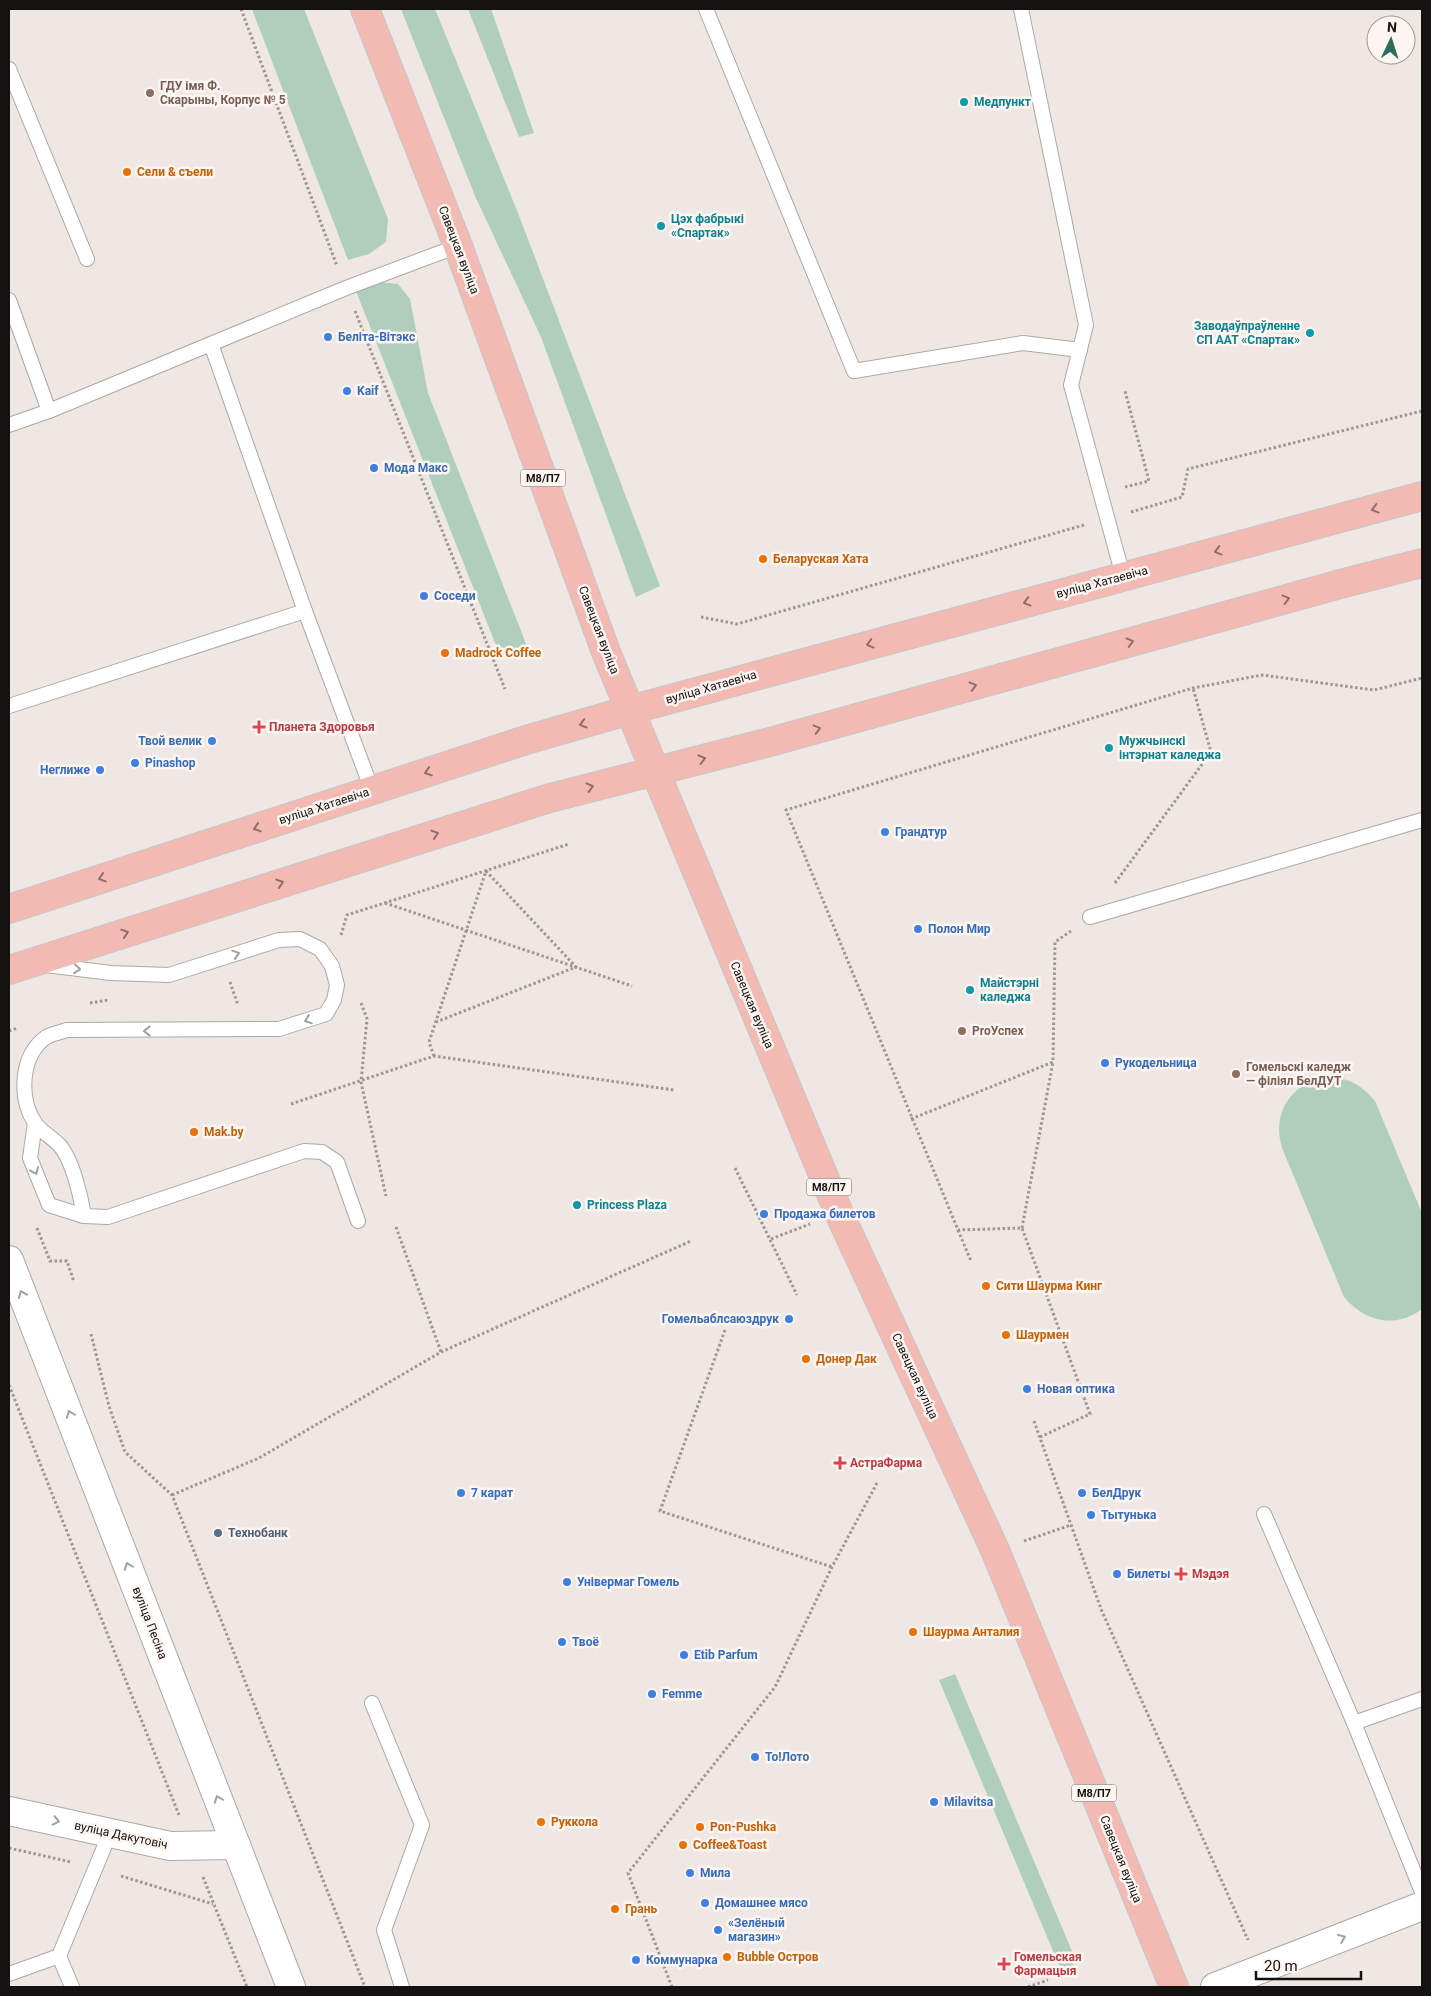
<svg xmlns="http://www.w3.org/2000/svg" width="1431" height="1996" font-family="Roboto,sans-serif">
	<style>
		.green { fill: #b0cebd }
		.lines { fill: none; stroke-linecap: round; stroke-linejoin: round }
		.lane-casing { stroke: #aea7a4; stroke-width: 16 }
		.street-casing { stroke: #aea7a4; stroke-width: 30 }
		.primary-casing { stroke: #c7c6c6; stroke-width: 30 }
		.path { stroke: #9c9694; stroke-width: 3; stroke-dasharray: 2.5 2.5; stroke-linecap: butt }
		.lane { stroke: #fff; stroke-width: 14 }
		.street { stroke: #fff; stroke-width: 28 }
		.primary { stroke: #f3bab3; stroke-width: 28 }
		.oneway { stroke: #8f6e6a }
		.oneway2 { stroke: #a1a0a0 }
		.education-dot { fill: #8d6e63; stroke: #fcf5f1; stroke-width: 2 }
		.culture-dot { fill: #0f9aa8; stroke: #fcf5f1; stroke-width: 2 }
		.food-dot { fill: #e8710a; stroke: #fcf5f1; stroke-width: 2 }
		.shop-dot { fill: #3f7fe0; stroke: #fcf5f1; stroke-width: 2 }
		.health-dot { fill: #e0444e; stroke: #fcf5f1; stroke-width: 2 }
		.service-dot { fill: #5c6f8a; stroke: #fcf5f1; stroke-width: 2 }
		.labels { text-anchor: middle; dominant-baseline: central; stroke-width: 5; stroke-linejoin: round; paint-order: stroke }
		.shield { fill: #fcf5f1; stroke: #5a5654; stroke-width: 1 }
		.shield-label { font-size: 11px; font-weight: bold; fill: #141211 }
		.education-label { font-size: 12px; font-weight: bold; fill: #785e54; stroke: #fcf5f1; text-anchor: start }
		.culture-label { font-size: 12px; font-weight: bold; fill: #0d838f; stroke: #fcf5f1; text-anchor: start }
		.food-label { font-size: 12px; font-weight: bold; fill: #c56008; stroke: #fcf5f1; text-anchor: start }
		.street-label { font-size: 12px; fill: #141211; stroke: #fcf5f1 }
		.shop-label { font-size: 12px; font-weight: bold; fill: #366cbe; stroke: #fcf5f1; text-anchor: start }
		.health-label { font-size: 12px; font-weight: bold; fill: #be3a42; stroke: #fcf5f1; text-anchor: start }
		.service-label { font-size: 12px; font-weight: bold; fill: #4e5e75; stroke: #fcf5f1; text-anchor: start }
	</style>
	<rect width="100%" height="100%" fill="#efe7e4"/>
	<g class="green">
		<polygon points="252,9 304,9 388,219 386,242 369,254 348,260"/>
		<polygon points="401,9 435,9 518,213 660,586 636,597 541,337 475,196"/>
		<polygon points="468,9 491,9 534,133 519,137"/>
		<polygon points="380,282 398,284 410,299 428,393 528,649 501,658 356,291"/>
		<path d="M1322,1077C1345,1076 1360,1083 1375,1101L1422,1213V1309C1395,1329 1365,1322 1344,1297L1282,1148C1272,1114 1289,1087 1322,1077Z"/>
		<polygon points="955,1674 1077,1963 1061,1970 939,1680"/>
	</g>
	<g class="lines">
		<defs>
			<g id="lane">
				<polyline points="706,9 854,371 1023,343 1080,350"/>
				<polyline points="1021,9 1086,325 1071,385 1123,576"/>
				<polyline points="9,69 87,259"/>
				<polyline points="9,300 49,411 346,288 458,246"/>
				<polyline points="211,344 305,611 372,790"/>
				<polyline points="9,425 49,411"/>
				<polyline points="9,706 305,611"/>
				<polyline points="1090,917 1422,820"/>
				<path d="M46,965L111,973L169,975L279,940L300,939L320,949L332,966L337,985L334,1000L326,1014L279,1029L66,1030C60,1033 50,1034 45,1038C20,1057 19,1099 35,1123C42,1133 54,1138 61,1147C73,1162 81,1197 84,1216L108,1217L304,1151L322,1152L337,1162L358,1221"/>
				<polyline points="35,1123 30,1158 49,1205 84,1216"/>
				<polyline points="1264,1514 1354,1723 1422,1892"/>
				<polyline points="372,1703 422,1825 384,1930 402,1987"/>
				<polyline points="1354,1723 1422,1699"/>
				<polyline points="59,1956 72,1987"/>
				<polyline points="9,1974 59,1956 110,1833"/>
			</g>
			<g id="street">
				<polyline points="9,1260 291,1987"/>
				<polyline points="9,1811 170,1846 236,1845"/>
				<polyline points="1215,1987 1422,1906"/>
			</g>
			<g id="primary">
				<polyline points="365,9 458,246 606,652 655,771 839,1213 995,1550 1174,1987"/>
				<polyline points="9,909 526,740 630,710 1422,496"/>
				<polyline points="9,970 550,798 770,742 1344,583 1422,563"/>
			</g>
		</defs>
		<use href="#lane" class="lane-casing"/>
		<use href="#street" class="street-casing"/>
		<use href="#primary" class="primary-casing"/>
		<g class="path">
			<polyline points="241,9 337,266"/>
			<polyline points="355,311 505,689"/>
			<polyline points="1125,487 1149,481 1125,391"/>
			<polyline points="1131,512 1182,497 1188,469 1422,411"/>
			<polyline points="701,617 737,624 1084,525"/>
			<polyline points="1115,883 1211,752 1193,688"/>
			<polyline points="385,903 632,986"/>
			<polyline points="341,935 347,915 569,844"/>
			<polyline points="230,982 238,1005"/>
			<polyline points="90,1003 108,1000"/>
			<polyline points="361,1003 367,1019 361,1082 386,1196"/>
			<polyline points="9,1031 18,1028"/>
			<polyline points="434,1056 429,1042 486,871 576,967 436,1022"/>
			<polyline points="291,1104 434,1056 674,1090"/>
			<polyline points="911,1119 1053,1062 1055,942 1071,931"/>
			<polyline points="735,1168 797,1295"/>
			<polyline points="396,1227 441,1352"/>
			<polyline points="37,1228 50,1261 67,1261 74,1282"/>
			<polyline points="1022,1228 1053,1062"/>
			<polyline points="958,1230 971,1261"/>
			<polyline points="771,1239 810,1224"/>
			<polyline points="725,1330 660,1511 832,1567"/>
			<polyline points="91,1334 109,1406 125,1452 172,1495 365,1987"/>
			<polyline points="9,1385 179,1815"/>
			<polyline points="1034,1421 1101,1609 1248,1940"/>
			<polyline points="1040,1437 1090,1414 1022,1228 958,1230 786,810 1193,688 1262,675 1374,690 1422,678"/>
			<polyline points="172,1495 259,1458 441,1352 691,1241"/>
			<polyline points="1024,1541 1071,1525"/>
			<polyline points="9,1848 71,1862"/>
			<polyline points="121,1876 213,1904"/>
			<polyline points="203,1877 247,1987"/>
			<polyline points="672,1987 628,1873 775,1687 832,1567 877,1483"/>
			<polyline points="1028,1987 1048,1980"/>
		</g>
		<use href="#lane" class="lane"/>
		<use href="#street" class="street"/>
		<use href="#primary" class="primary"/>
	</g>
	<defs><path id="oneway-chevron" d="M-2-3.5L2.5 0L-2 3.5" fill="none" stroke-width="1.6" stroke-linecap="round" stroke-linejoin="round" transform="scale(1.25)"/></defs>
	<g class="oneway">
		<use href="#oneway-chevron" transform="translate(1375 509) rotate(165)"/>
		<use href="#oneway-chevron" transform="translate(1218 551) rotate(165)"/>
		<use href="#oneway-chevron" transform="translate(1286 599) rotate(-15)"/>
		<use href="#oneway-chevron" transform="translate(1027 602) rotate(165)"/>
		<use href="#oneway-chevron" transform="translate(1130 642) rotate(-15)"/>
		<use href="#oneway-chevron" transform="translate(870 644) rotate(165)"/>
		<use href="#oneway-chevron" transform="translate(973 686) rotate(-15)"/>
		<use href="#oneway-chevron" transform="translate(583 724) rotate(164)"/>
		<use href="#oneway-chevron" transform="translate(817 729) rotate(-15)"/>
		<use href="#oneway-chevron" transform="translate(702 759) rotate(-14)"/>
		<use href="#oneway-chevron" transform="translate(428 772) rotate(162)"/>
		<use href="#oneway-chevron" transform="translate(590 787) rotate(-14)"/>
		<use href="#oneway-chevron" transform="translate(257 828) rotate(162)"/>
		<use href="#oneway-chevron" transform="translate(435 834) rotate(-18)"/>
		<use href="#oneway-chevron" transform="translate(102 878) rotate(162)"/>
		<use href="#oneway-chevron" transform="translate(280 883) rotate(-18)"/>
		<use href="#oneway-chevron" transform="translate(125 933) rotate(-18)"/>
	</g>
	<g class="oneway2">
		<use href="#oneway-chevron" transform="translate(236 954) rotate(-18)"/>
		<use href="#oneway-chevron" transform="translate(77 969) rotate(6)"/>
		<use href="#oneway-chevron" transform="translate(308 1020) rotate(161)"/>
		<use href="#oneway-chevron" transform="translate(147 1031) rotate(-180)"/>
		<use href="#oneway-chevron" transform="translate(35 1171) rotate(68)"/>
		<use href="#oneway-chevron" transform="translate(22 1294) rotate(-112)"/>
		<use href="#oneway-chevron" transform="translate(70 1414) rotate(-111)"/>
		<use href="#oneway-chevron" transform="translate(128 1566) rotate(-111)"/>
		<use href="#oneway-chevron" transform="translate(218 1799) rotate(-111)"/>
		<use href="#oneway-chevron" transform="translate(56 1821) rotate(13)"/>
		<use href="#oneway-chevron" transform="translate(1342 1938) rotate(-22)"/>
	</g>
	<g class="education-dot">
		<circle cx="150" cy="93" r="5"/>
		<circle cx="962" cy="1031" r="5"/>
		<circle cx="1236" cy="1074" r="5"/>
	</g>
	<g class="culture-dot">
		<circle cx="964" cy="102" r="5"/>
		<circle cx="661" cy="226" r="5"/>
		<circle cx="1310" cy="333" r="5"/>
		<circle cx="1109" cy="748" r="5"/>
		<circle cx="970" cy="990" r="5"/>
		<circle cx="577" cy="1205" r="5"/>
	</g>
	<g class="food-dot">
		<circle cx="127" cy="172" r="5"/>
		<circle cx="763" cy="559" r="5"/>
		<circle cx="445" cy="653" r="5"/>
		<circle cx="194" cy="1132" r="5"/>
		<circle cx="986" cy="1286" r="5"/>
		<circle cx="1006" cy="1335" r="5"/>
		<circle cx="806" cy="1359" r="5"/>
		<circle cx="913" cy="1632" r="5"/>
		<circle cx="541" cy="1822" r="5"/>
		<circle cx="700" cy="1827" r="5"/>
		<circle cx="683" cy="1845" r="5"/>
		<circle cx="615" cy="1909" r="5"/>
		<circle cx="727" cy="1957" r="5"/>
	</g>
	<g class="shop-dot">
		<circle cx="328" cy="337" r="5"/>
		<circle cx="347" cy="391" r="5"/>
		<circle cx="374" cy="468" r="5"/>
		<circle cx="424" cy="596" r="5"/>
		<circle cx="212" cy="741" r="5"/>
		<circle cx="135" cy="763" r="5"/>
		<circle cx="100" cy="770" r="5"/>
		<circle cx="885" cy="832" r="5"/>
		<circle cx="918" cy="929" r="5"/>
		<circle cx="1105" cy="1063" r="5"/>
		<circle cx="764" cy="1214" r="5"/>
		<circle cx="789" cy="1319" r="5"/>
		<circle cx="1027" cy="1389" r="5"/>
		<circle cx="461" cy="1493" r="5"/>
		<circle cx="1082" cy="1493" r="5"/>
		<circle cx="1091" cy="1515" r="5"/>
		<circle cx="1117" cy="1574" r="5"/>
		<circle cx="567" cy="1582" r="5"/>
		<circle cx="562" cy="1642" r="5"/>
		<circle cx="684" cy="1655" r="5"/>
		<circle cx="652" cy="1694" r="5"/>
		<circle cx="755" cy="1757" r="5"/>
		<circle cx="934" cy="1802" r="5"/>
		<circle cx="690" cy="1873" r="5"/>
		<circle cx="705" cy="1903" r="5"/>
		<circle cx="718" cy="1930" r="5"/>
		<circle cx="636" cy="1960" r="5"/>
	</g>
	<g class="health-dot">
		<path d="M256.5 719.5h5v5h5v5h-5v5h-5v-5h-5v-5h5z"/>
		<path d="M837.5 1455.5h5v5h5v5h-5v5h-5v-5h-5v-5h5z"/>
		<path d="M1178.5 1566.5h5v5h5v5h-5v5h-5v-5h-5v-5h5z"/>
		<path d="M1001.5 1956.5h5v5h5v5h-5v5h-5v-5h-5v-5h5z"/>
	</g>
	<circle class="service-dot" cx="218" cy="1533" r="5"/>
	<g class="labels">
		<g class="shield">
			<rect x="520.5" y="469.5" width="45" height="17" rx="4"/>
			<rect x="806.5" y="1178.5" width="45" height="17" rx="4"/>
			<rect x="1071.5" y="1784.5" width="45" height="17" rx="4"/>
		</g>
		<g class="shield-label">
			<text x="543" y="478">М8/П7</text>
			<text x="829" y="1187">М8/П7</text>
			<text x="1094" y="1793">М8/П7</text>
		</g>
		<g class="education-label">
			<text x="160" y="86">ГДУ імя Ф.<tspan x="160" dy="14">Скарыны, Корпус № 5</tspan></text>
			<text x="972" y="1031">ProУспех</text>
			<text x="1246" y="1067">Гомельскі каледж<tspan x="1246" dy="14">— філіял БелДУТ</tspan></text>
		</g>
		<g class="culture-label">
			<text x="974" y="102">Медпункт</text>
			<text x="671" y="219">Цэх фабрыкі<tspan x="671" dy="14">«Спартак»</tspan></text>
			<text x="1300" y="326" text-anchor="end">Заводаўпраўленне<tspan x="1300" dy="14">СП ААТ «Спартак»</tspan></text>
			<text x="1119" y="741">Мужчынскі<tspan x="1119" dy="14">інтэрнат каледжа</tspan></text>
			<text x="980" y="983">Майстэрні<tspan x="980" dy="14">каледжа</tspan></text>
			<text x="587" y="1205">Princess Plaza</text>
		</g>
		<g class="food-label">
			<text x="137" y="172">Сели &amp; съели</text>
			<text x="773" y="559">Беларуская Хата</text>
			<text x="455" y="653">Madrock Coffee</text>
			<text x="204" y="1132">Mak.by</text>
			<text x="996" y="1286">Сити Шаурма Кинг</text>
			<text x="1016" y="1335">Шаурмен</text>
			<text x="816" y="1359">Донер Дак</text>
			<text x="923" y="1632">Шаурма Анталия</text>
			<text x="551" y="1822">Руккола</text>
			<text x="710" y="1827">Pon-Pushka</text>
			<text x="693" y="1845">Coffee&amp;Toast</text>
			<text x="625" y="1909">Грань</text>
			<text x="737" y="1957">Bubble Остров</text>
		</g>
		<g class="street-label">
			<text transform="translate(459 250) rotate(69)">Савецкая вуліца</text>
			<text transform="translate(1102 582) rotate(-15)">вуліца Хатаевіча</text>
			<text transform="translate(599 630) rotate(69)">Савецкая вуліца</text>
			<text transform="translate(711 687) rotate(-16)">вуліца Хатаевіча</text>
			<text transform="translate(324 806) rotate(-18)">вуліца Хатаевіча</text>
			<text transform="translate(752 1005) rotate(67)">Савецкая вуліца</text>
			<text transform="translate(915 1376) rotate(65)">Савецкая вуліца</text>
			<text transform="translate(150 1623) rotate(69)">вуліца Песіна</text>
			<text transform="translate(121 1835) rotate(12)">вуліца Дакутовіч</text>
			<text transform="translate(1121 1859) rotate(68)">Савецкая вуліца</text>
		</g>
		<g class="shop-label">
			<text x="338" y="337">Беліта-Вітэкс</text>
			<text x="357" y="391">Kaif</text>
			<text x="384" y="468">Мода Макс</text>
			<text x="434" y="596">Соседи</text>
			<text x="202" y="741" text-anchor="end">Твой велик</text>
			<text x="145" y="763">Pinashop</text>
			<text x="90" y="770" text-anchor="end">Неглиже</text>
			<text x="895" y="832">Грандтур</text>
			<text x="928" y="929">Полон Мир</text>
			<text x="1115" y="1063">Рукодельница</text>
			<text x="774" y="1214">Продажа билетов</text>
			<text x="779" y="1319" text-anchor="end">Гомельаблсаюздрук</text>
			<text x="1037" y="1389">Новая оптика</text>
			<text x="471" y="1493">7 карат</text>
			<text x="1092" y="1493">БелДрук</text>
			<text x="1101" y="1515">Тытунька</text>
			<text x="1127" y="1574">Билеты</text>
			<text x="577" y="1582">Універмаг Гомель</text>
			<text x="572" y="1642">Твоё</text>
			<text x="694" y="1655">Etib Parfum</text>
			<text x="662" y="1694">Femme</text>
			<text x="765" y="1757">То!Лото</text>
			<text x="944" y="1802">Milavitsa</text>
			<text x="700" y="1873">Мила</text>
			<text x="715" y="1903">Домашнее мясо</text>
			<text x="728" y="1923">«Зелёный<tspan x="728" dy="14">магазин»</tspan></text>
			<text x="646" y="1960">Коммунарка</text>
		</g>
		<g class="health-label">
			<text x="269" y="727">Планета Здоровья</text>
			<text x="850" y="1463">АстраФарма</text>
			<text x="1192" y="1574">Мэдэя</text>
			<text x="1014" y="1957">Гомельская<tspan x="1014" dy="14">Фармацыя</tspan></text>
		</g>
		<g class="service-label">
			<text x="228" y="1533">Технобанк</text>
		</g>
	</g>
	<rect width="1431" height="1996" fill="none" stroke="#141211" stroke-width="20"/>
	<g transform="translate(1391 40) rotate(4)"><circle r="24" fill="#fcf5f1" stroke="#9f9a97"/>
	<path d="M0-4L9 19L0 12L-9 19Z" fill="#2b6d5d"/>
	<text y="-8" font-size="14" font-weight="bold" text-anchor="middle" fill="#141211">N</text>
	</g>
	<path d="M1256 1971v8h105v-8" fill="none" stroke="#141211" stroke-width="2.5"/>
	<text x="1264" y="1971" font-size="15" fill="#141211" stroke="#fcf5f1" stroke-width="4" paint-order="stroke">20 m</text>
</svg>
